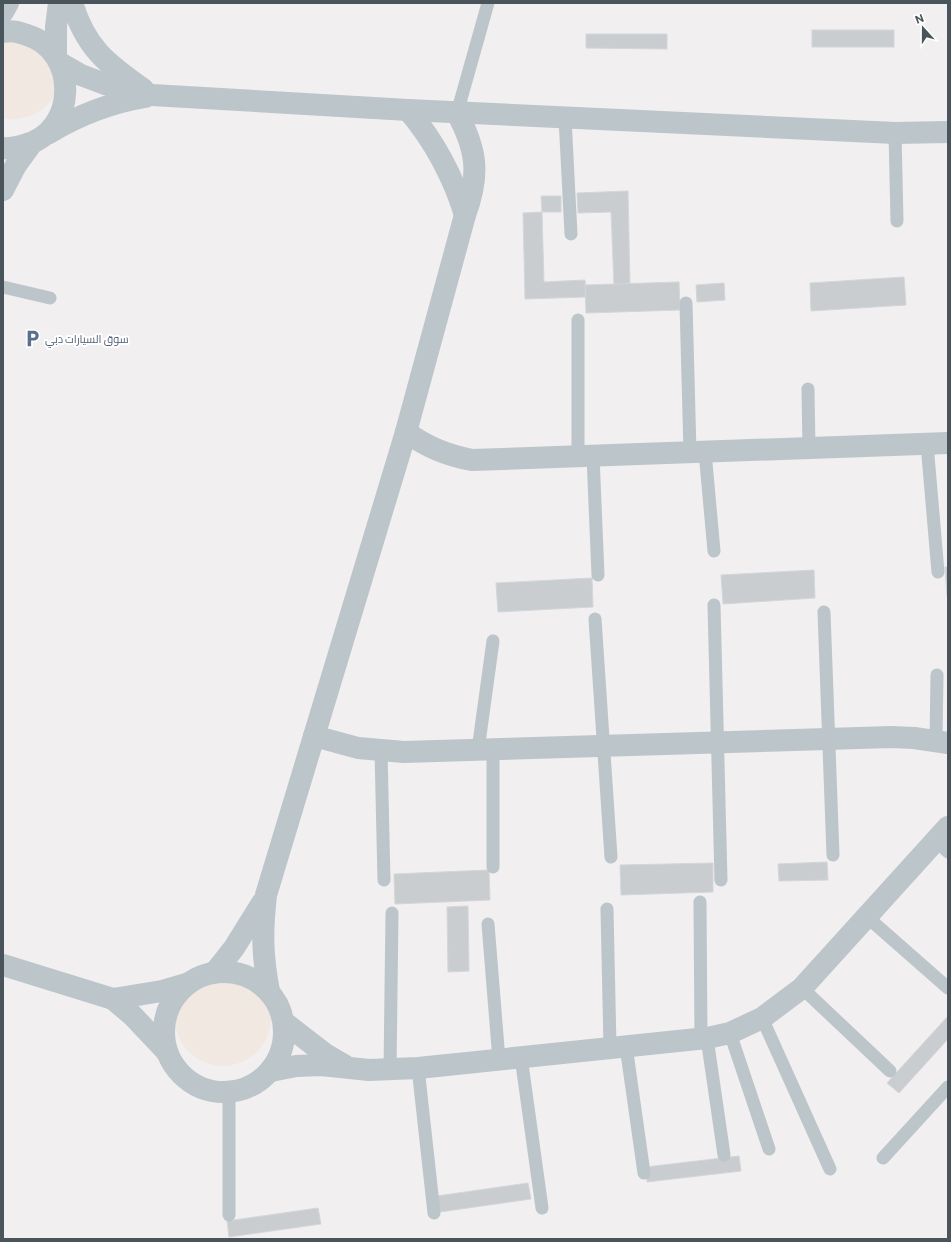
<svg xmlns="http://www.w3.org/2000/svg" width="951" height="1242" font-family="Commissioner,Cairo,sans-serif">
	<style>
		.sand { fill: #f1e9e1 }
		.building { fill: #c9cdd0; stroke: #d3d6da }
		.lines { fill: none; stroke-linecap: round; stroke-linejoin: round }
		.lane { stroke: #bcc5ca; stroke-width: 13 }
		.street { stroke: #bcc5ca; stroke-width: 22 }
		.labels { text-anchor: middle; dominant-baseline: central; stroke-width: 4; stroke-linejoin: round; paint-order: stroke }
		.service-label { font-size: 11px; fill: #4e5e75; stroke: #fff; text-anchor: start }
	</style>
	<rect width="100%" height="100%" fill="#f1efef"/>
	<g class="sand">
		<path d="M3,29L51,47C52,57 57,82 56,90C52,110 21,124 3,118Z"/>
		<circle cx="223" cy="1018" r="48"/>
	</g>
	<g class="building">
		<rect x="812" y="30" width="82" height="17"/>
		<polygon points="586,34 667,34 667,49 586,48"/>
		<polygon points="628,191 630,284 614,285 611,212 578,213 577,193"/>
		<polygon points="541,196 561,196 561,212 542,212"/>
		<polygon points="542,212 544,282 585,280 586,297 525,299 523,213"/>
		<polygon points="904,277 906,305 811,311 810,283"/>
		<polygon points="679,282 680,310 586,313 585,285"/>
		<polygon points="724,283 725,300 697,302 696,285"/>
		<polygon points="945,567 948,567 948,596 947,596"/>
		<polygon points="814,570 815,598 723,604 721,575"/>
		<polygon points="592,578 593,607 498,612 496,583"/>
		<polygon points="827,862 828,880 779,881 778,864"/>
		<polygon points="713,863 713,892 621,895 620,865"/>
		<polygon points="489,870 490,900 395,904 394,874"/>
		<polygon points="468,906 469,971 448,972 447,907"/>
		<polygon points="948,1016 948,1039 899,1093 887,1083"/>
		<polygon points="739,1156 741,1171 647,1182 646,1167"/>
		<polygon points="528,1183 531,1199 440,1212 437,1196"/>
		<polygon points="318,1208 321,1224 229,1237 227,1221"/>
	</g>
	<g class="lines">
		<g class="lane">
			<polyline points="457,113 488,3"/>
			<polyline points="565,118 571,234"/>
			<polyline points="895,133 897,221"/>
			<polyline points="3,287 50,298"/>
			<polyline points="686,303 690,452"/>
			<polyline points="578,320 578,456"/>
			<polyline points="808,389 809,448"/>
			<polyline points="927,444 938,572"/>
			<polyline points="705,452 714,551"/>
			<polyline points="593,456 598,575"/>
			<polyline points="714,605 721,880"/>
			<polyline points="824,612 833,855"/>
			<polyline points="595,619 611,857"/>
			<polyline points="936,741 937,675"/>
			<polyline points="478,750 493,641"/>
			<polyline points="493,750 493,867"/>
			<polyline points="381,751 384,880"/>
			<polyline points="935,840 948,852"/>
			<polyline points="700,902 701,1039"/>
			<polyline points="607,909 610,1047"/>
			<polyline points="866,916 948,988"/>
			<polyline points="488,924 499,1060"/>
			<polyline points="802,988 890,1071"/>
			<polyline points="762,1018 830,1169"/>
			<polyline points="730,1033 769,1149"/>
			<polyline points="707,1038 724,1155"/>
			<polyline points="626,1046 644,1173"/>
			<polyline points="521,1057 542,1208"/>
			<polyline points="418,1068 434,1213"/>
			<polyline points="390,1070 392,913"/>
			<polyline points="229,1092 229,1215"/>
			<polyline points="883,1158 948,1087"/>
		</g>
		<g class="street">
			<path d="M72,3C86,48 106,63 143,89"/>
			<polyline points="3,12 8,3"/>
			<path d="M3,32C12,30 18,32 27,35C79,51 78,132 24,145C17,147 10,149 3,148"/>
			<polyline points="56,55 56,27 59,3"/>
			<polyline points="60,63 81,75 105,84 152,95 408,110 895,133 948,132"/>
			<path d="M408,110C435,142 453,176 465,215"/>
			<path d="M49,133C79,115 109,103 145,97"/>
			<polyline points="3,190 16,165 32,143"/>
			<path d="M406,432C427,447 446,455 472,460L948,443"/>
			<polyline points="314,736 358,748 404,752 891,737 914,738 948,743"/>
			<polyline points="3,965 113,999 162,991 186,984"/>
			<circle cx="224" cy="1032" r="60"/>
			<polyline points="215,972 234,948 262,903"/>
			<path d="M269,991C262,955 262,931 266,895L406,432L465,215C480,175 477,150 457,113"/>
			<polyline points="113,999 132,1015 167,1052"/>
			<polyline points="285,1023 325,1054 344,1065"/>
			<polyline points="271,1071 296,1066 321,1065 369,1070 418,1068 707,1038 730,1033 762,1018 802,988 948,827"/>
		</g>
	</g>
	<defs>
		<symbol id="parking-bare" viewBox="-9 -9 18 18"><path d="M-3.5-5.5H1a3.5 3.5 0 0 1 0 7H-1V5.5H-3.5ZM-1-3.4V-.6H.8a1.4 1.4 0 0 0 0-2.8Z" fill="#5c6f8a" stroke="#fff" stroke-width="2.5" paint-order="stroke"/></symbol>
	</defs>
	<g fill-rule="evenodd">
		<use href="#parking-bare" x="20" y="326" width="25" height="25"/>
	</g>
	<g class="labels">
		<g class="service-label">
			<text x="45" y="338">سوق السيارات دبي</text>
		</g>
	</g>
	<rect width="951" height="1242" fill="none" stroke="#49555a" stroke-width="8"/>
	<g transform="translate(923 28) rotate(339)" stroke="#ffffff" stroke-width="3" paint-order="stroke">
	<path d="M0-3L7 15L0 10L-7 15Z" fill="#49555a"/>
	<text y="-6" font-size="11" font-weight="bold" text-anchor="middle" fill="#49555a">N</text>
	</g>
</svg>
